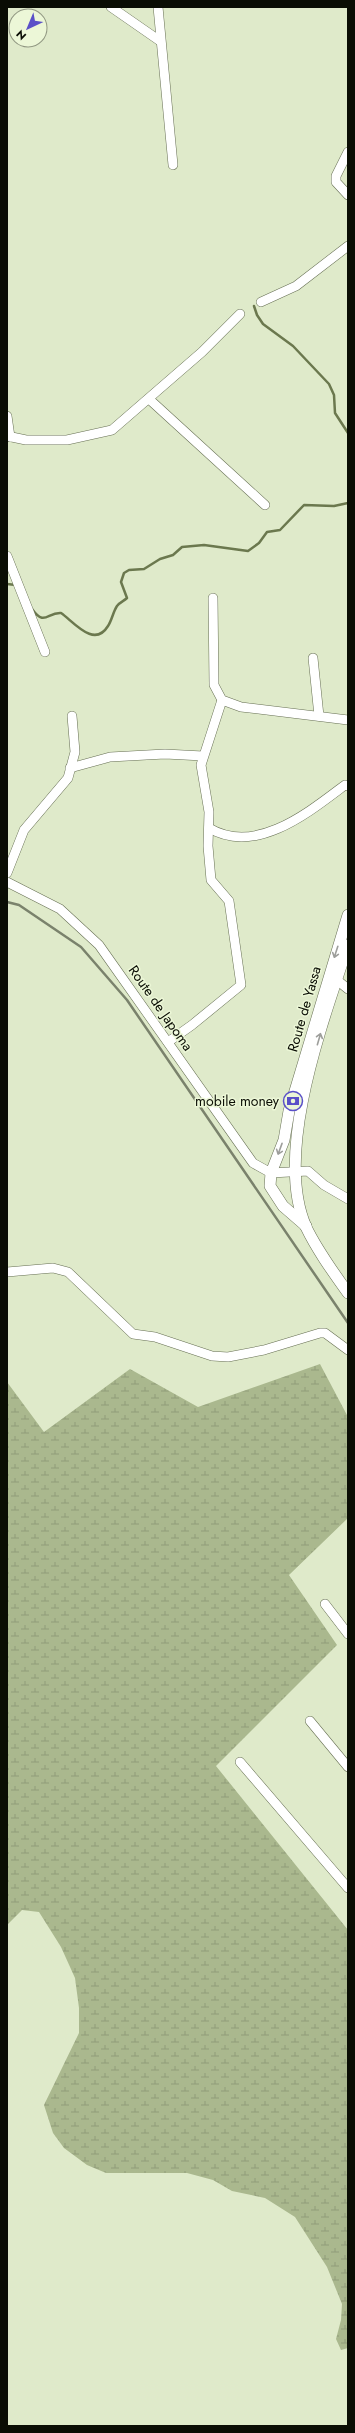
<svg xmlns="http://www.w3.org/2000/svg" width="355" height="2433" font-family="Jost,sans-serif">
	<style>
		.wetland { fill: url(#wetland-marsh) }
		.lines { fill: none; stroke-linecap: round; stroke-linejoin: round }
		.stream { stroke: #6b784e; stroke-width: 2.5 }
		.minor-casing { stroke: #666f53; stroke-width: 10 }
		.major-casing { stroke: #666f53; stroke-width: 12 }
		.minor { stroke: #fff; stroke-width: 9 }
		.major { stroke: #fff; stroke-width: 11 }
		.rail { stroke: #7a826c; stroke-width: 2.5 }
		.oneway { stroke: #9d9e9b }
		.labels { text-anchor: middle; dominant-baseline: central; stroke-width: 3; stroke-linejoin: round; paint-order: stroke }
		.street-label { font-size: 14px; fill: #0a0d04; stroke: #ecf7d7 }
		.poi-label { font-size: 14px; fill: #0a0d04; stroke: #ecf7d7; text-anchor: end }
	</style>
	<defs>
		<pattern id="wetland-marsh" width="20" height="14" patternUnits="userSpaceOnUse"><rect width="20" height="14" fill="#aab88e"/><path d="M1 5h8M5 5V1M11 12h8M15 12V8" fill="none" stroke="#919d79"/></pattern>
	</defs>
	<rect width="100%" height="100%" fill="#dfeaca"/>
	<polygon class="wetland" points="320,1364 348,1417 348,1518 289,1575 337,1645 216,1766 348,1930 348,2348 341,2350 336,2339 341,2320 342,2304 327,2267 295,2217 265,2198 232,2191 213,2180 187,2173 106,2173 87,2165 64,2148 53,2133 44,2105 79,2033 79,2008 75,1978 61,1947 39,1912 22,1910 7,1925 7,1382 44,1432 130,1369 198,1407"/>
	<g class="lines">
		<g class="stream">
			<polyline points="254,306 257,315 263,324 293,346 329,384 334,395 335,413 348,433"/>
			<polyline points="7,584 16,585"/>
			<path d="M32,609C45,627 47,612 61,613C73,621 94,649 108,626C112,620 113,612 117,606C120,602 124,601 127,598L121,582L124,573L129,570L144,569L160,559L173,555L182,547L204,545L248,551L259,543L267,532L280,530L304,505L334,506L348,503"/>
		</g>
		<defs>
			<g id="minor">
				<polyline points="111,7 160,41"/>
				<polyline points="158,7 173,165"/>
				<polyline points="348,152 336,176 336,182 348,195"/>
				<polyline points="261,302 296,286 348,246"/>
				<polyline points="149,399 265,505"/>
				<polyline points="7,416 10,437"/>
				<polyline points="7,436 26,440 67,440 112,430 202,352 240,314"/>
				<polyline points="7,556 45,652"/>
				<polyline points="213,598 214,685 222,700 241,707 348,720"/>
				<polyline points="313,658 319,716"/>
				<polyline points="70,768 110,757 165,754 203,756"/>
				<path d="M209,828C256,856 309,812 345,785L348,786"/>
				<polyline points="7,873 24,830 68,778 75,752 72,716"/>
				<polyline points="7,882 60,909 99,945 253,1163 271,1173 308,1171 324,1185 348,1199"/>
				<polyline points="332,976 348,989"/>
				<polyline points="168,1042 192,1025 241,985 229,901 211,880 208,846 209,812 201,765 222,700"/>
				<polyline points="7,1272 53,1268 68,1272 133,1334 155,1337 212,1356 228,1357 264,1350 320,1333 325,1333 348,1350"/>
				<polyline points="325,1604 348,1634"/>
				<polyline points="310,1721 348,1767"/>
				<polyline points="240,1762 348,1888"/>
			</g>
			<g id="major">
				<path d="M348,945C324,1019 273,1152 306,1227C317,1250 333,1272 348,1293"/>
				<polyline points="306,1226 283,1206 270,1186 271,1173 284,1140 289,1111 348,915"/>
			</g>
		</defs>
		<use href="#minor" class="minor-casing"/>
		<use href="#major" class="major-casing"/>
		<use href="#minor" class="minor"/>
		<use href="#major" class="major"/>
		<polyline class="rail" points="7,902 19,905 81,947 127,1000 348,1323"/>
	</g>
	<defs><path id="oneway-shaft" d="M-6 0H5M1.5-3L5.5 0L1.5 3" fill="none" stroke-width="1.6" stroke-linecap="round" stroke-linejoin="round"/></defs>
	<g class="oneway">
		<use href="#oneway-shaft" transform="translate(336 952) rotate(108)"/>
		<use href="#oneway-shaft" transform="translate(319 1039) rotate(-74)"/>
		<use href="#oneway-shaft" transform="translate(280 1149) rotate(110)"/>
	</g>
	<defs>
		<symbol id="bank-ring" viewBox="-11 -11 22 22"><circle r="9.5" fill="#ecf7d7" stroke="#5a50c8" stroke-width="1.5"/><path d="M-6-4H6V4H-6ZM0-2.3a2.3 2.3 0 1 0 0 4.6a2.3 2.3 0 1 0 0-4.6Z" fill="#5a50c8"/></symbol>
	</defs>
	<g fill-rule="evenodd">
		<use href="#bank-ring" x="282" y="1090" width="22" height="22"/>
	</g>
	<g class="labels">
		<g class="street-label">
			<text transform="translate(161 1008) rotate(55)">Route de Japoma</text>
			<text transform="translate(304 1009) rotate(-74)">Route de Yassa</text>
		</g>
		<g class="poi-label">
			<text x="279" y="1101">mobile money</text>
		</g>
	</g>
	<rect width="355" height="2433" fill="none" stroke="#0a0d04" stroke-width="16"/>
	<g transform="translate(28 28) rotate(224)"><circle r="19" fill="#ecf7d7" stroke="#929983"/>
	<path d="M0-3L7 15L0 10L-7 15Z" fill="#5a50c8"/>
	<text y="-6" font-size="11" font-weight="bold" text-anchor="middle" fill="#0a0d04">N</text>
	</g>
</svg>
